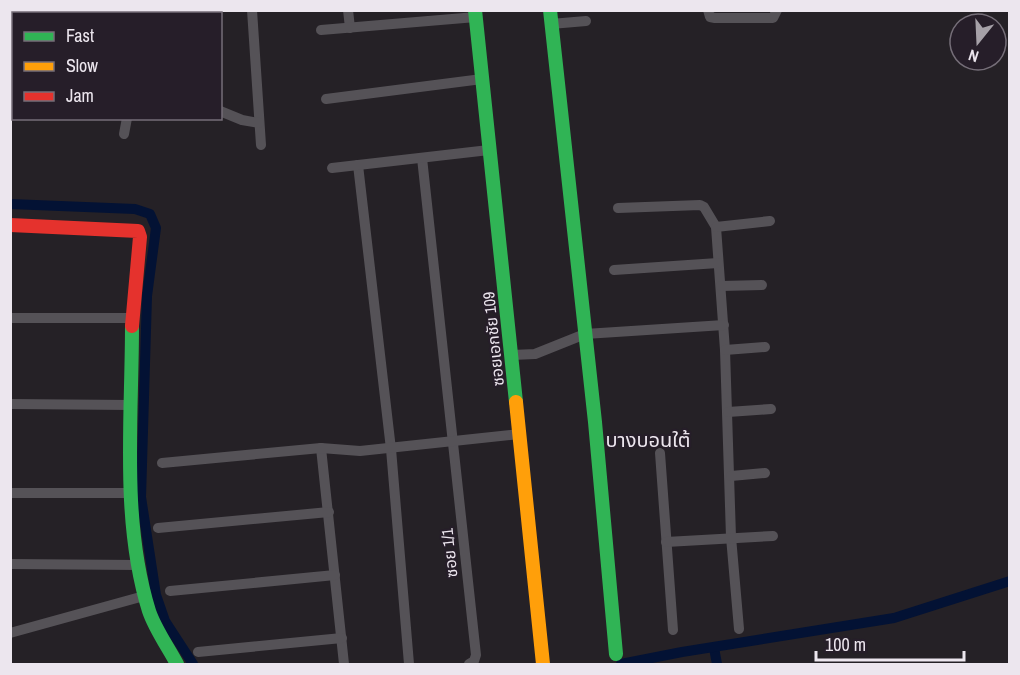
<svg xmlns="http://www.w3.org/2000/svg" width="1020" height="675" font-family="'Archivo Narrow','Noto Sans Thai',sans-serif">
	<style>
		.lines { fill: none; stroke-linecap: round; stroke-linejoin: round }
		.canal { stroke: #031234; stroke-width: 10 }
		.street { stroke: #555257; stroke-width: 10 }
		.fast { stroke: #30b455; stroke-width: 14 }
		.slow { stroke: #ff9f0a; stroke-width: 14 }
		.jam { stroke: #e5322d; stroke-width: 14 }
		.labels { text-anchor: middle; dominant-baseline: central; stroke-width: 4.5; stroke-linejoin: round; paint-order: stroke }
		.street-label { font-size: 16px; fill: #ece6ee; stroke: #261e29 }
		.quarter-label { font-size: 20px; fill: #ece6ee; stroke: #261e29 }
	</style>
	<rect width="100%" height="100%" fill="#252126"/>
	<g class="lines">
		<g class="canal">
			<polyline points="10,204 135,209 150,214 156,228 147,296 141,497 156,595 165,621 193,664"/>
			<polyline points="714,648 717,664"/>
			<polyline points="621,664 682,652 894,618 1010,581"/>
		</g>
		<g class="street">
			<polyline points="252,10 261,145"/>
			<polyline points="348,10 350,28"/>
			<polyline points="708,10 710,17 715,18 773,18 777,10"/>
			<polyline points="151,14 152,10"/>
			<polyline points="551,24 586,21"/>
			<polyline points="321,30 476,17"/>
			<polyline points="326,99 482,79"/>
			<polyline points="220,111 242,120 259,123"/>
			<polyline points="124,134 127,118"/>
			<polyline points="422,158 476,655 474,661 469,664"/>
			<polyline points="358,165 391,449 409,664"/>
			<polyline points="332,168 489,150"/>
			<polyline points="618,208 700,205 704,207 716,227 725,350 731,537 739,629"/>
			<polyline points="716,227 770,221"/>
			<polyline points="614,270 718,263"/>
			<polyline points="721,286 762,285"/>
			<polyline points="10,318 132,318"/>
			<polyline points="725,350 765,347"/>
			<polyline points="512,355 535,354 585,334 724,325"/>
			<polyline points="10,404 131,405"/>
			<polyline points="728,412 771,409"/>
			<polyline points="321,448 344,664"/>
			<polyline points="660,453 673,630"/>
			<polyline points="162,463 321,448 360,451 520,434"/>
			<polyline points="731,476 765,473"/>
			<polyline points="10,493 132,493"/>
			<polyline points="158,528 329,512"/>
			<polyline points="666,542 773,536"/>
			<polyline points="10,564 138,565"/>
			<polyline points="170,591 335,575"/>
			<polyline points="10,633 144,596"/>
			<polyline points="198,652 342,638"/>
		</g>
		<g class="fast">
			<polyline points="475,10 516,402"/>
			<polyline points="550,10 595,422 616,654"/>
			<path d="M132,326C132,419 121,521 149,611C155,629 168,647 177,664"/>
		</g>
		<polyline class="slow" points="516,402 543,664"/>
		<polyline class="jam" points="10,225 138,231 140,237 132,326"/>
	</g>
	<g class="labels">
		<g class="street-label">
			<text transform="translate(493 339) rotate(-96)">ซอยเอกชัย 109</text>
			<text transform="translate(449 553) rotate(-96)">ซอย 1/1</text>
		</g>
		<g class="quarter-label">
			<text x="648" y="439">บางบอนใต้</text>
		</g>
	</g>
	<rect width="1020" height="675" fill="none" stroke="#ece6ee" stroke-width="24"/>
	<rect x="12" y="12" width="210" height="108" fill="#261e29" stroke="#756e78" stroke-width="1.5"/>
	<rect x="24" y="32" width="30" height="9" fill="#30b455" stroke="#756e78" stroke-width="1.5"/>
	<text x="66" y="42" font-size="18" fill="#ece6ee">Fast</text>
	<rect x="24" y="62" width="30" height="9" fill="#ff9f0a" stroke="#756e78" stroke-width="1.5"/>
	<text x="66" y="72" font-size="18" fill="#ece6ee">Slow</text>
	<rect x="24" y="92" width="30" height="9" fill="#e5322d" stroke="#756e78" stroke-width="1.5"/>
	<text x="66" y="102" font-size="18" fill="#ece6ee">Jam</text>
	<g transform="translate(978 42) rotate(198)"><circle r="28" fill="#261e29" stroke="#756e78" stroke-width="1.5"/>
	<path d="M0-4.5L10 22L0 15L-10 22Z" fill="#a6a1a8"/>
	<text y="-9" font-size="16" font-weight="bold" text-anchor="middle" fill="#ece6ee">N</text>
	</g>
	<path d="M816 651v9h148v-9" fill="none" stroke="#ece6ee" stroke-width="3"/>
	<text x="825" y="651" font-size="18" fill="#ece6ee" stroke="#261e29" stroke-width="4.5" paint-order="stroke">100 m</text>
</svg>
